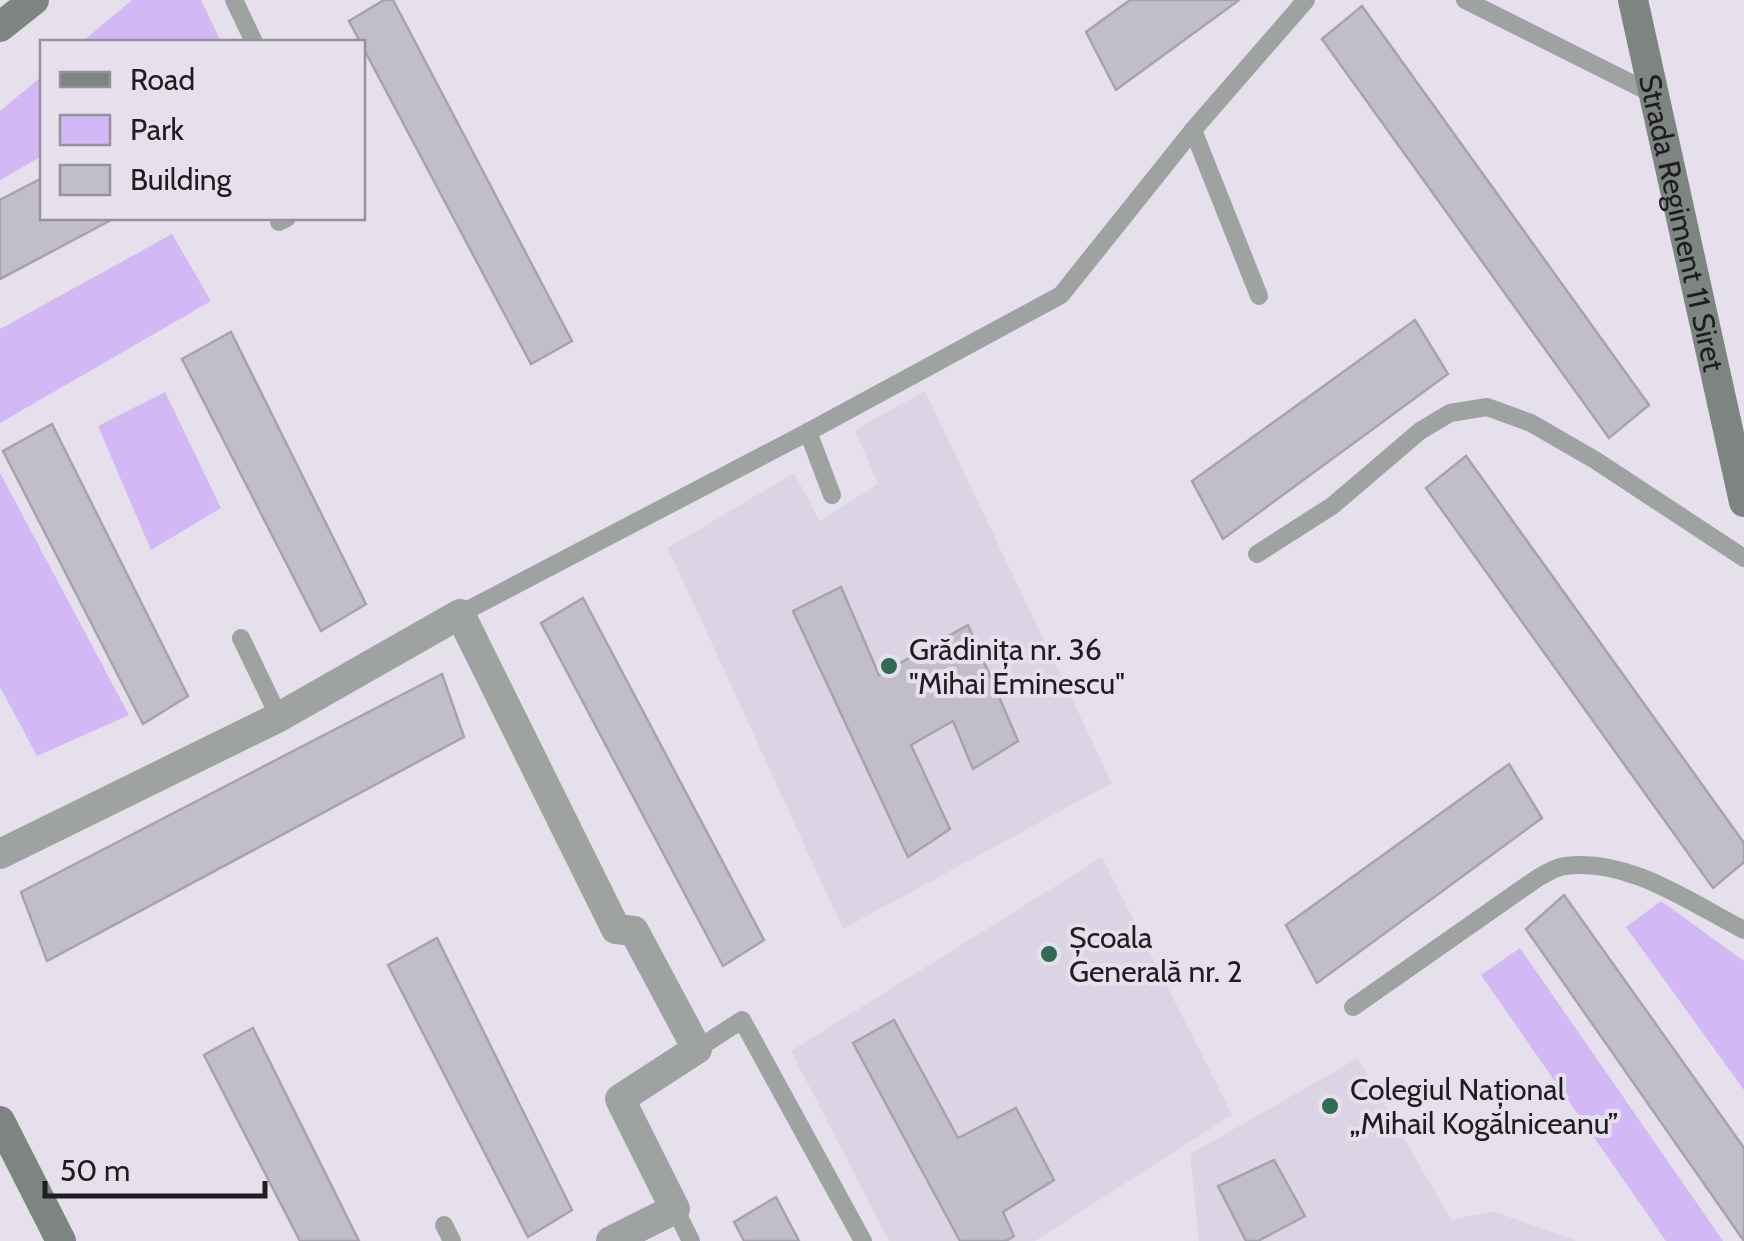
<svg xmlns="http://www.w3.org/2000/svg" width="1744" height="1241" font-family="Cabin,sans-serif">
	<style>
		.built { fill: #dbd4e5 }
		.green { fill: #d2b8f4 }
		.building { fill: #c2bec9; stroke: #a7a3ad; stroke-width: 2.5 }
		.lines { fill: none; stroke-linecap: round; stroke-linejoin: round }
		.lane { stroke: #9ea3a1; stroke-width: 18 }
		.street { stroke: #9ea3a1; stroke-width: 30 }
		.secondary { stroke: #7d8481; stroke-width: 30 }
		.poi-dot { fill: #326b53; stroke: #e5e0eb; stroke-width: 4 }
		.labels { text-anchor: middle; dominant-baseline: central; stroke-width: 8; stroke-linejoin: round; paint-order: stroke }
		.street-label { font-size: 30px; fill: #1f1d21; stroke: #e5e0eb }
		.poi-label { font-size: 30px; fill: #1f1d21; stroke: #e5e0eb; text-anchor: start }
	</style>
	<rect width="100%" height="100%" fill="#e5e0eb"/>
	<g class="built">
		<polygon points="925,391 1112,783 843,929 668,548 794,473 820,521 878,484 855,430"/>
		<polygon points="1102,857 1232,1115 1035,1241 889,1241 791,1051"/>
		<polygon points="1358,1058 1451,1220 1493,1211 1577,1241 1199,1241 1190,1154"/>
	</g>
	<g class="green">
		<polygon points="132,0 201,0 221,42 82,42"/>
		<polygon points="42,76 42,156 0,180 0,111"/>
		<polygon points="172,234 211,301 0,423 0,329"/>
		<polygon points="165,392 221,508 151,550 98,426"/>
		<polygon points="0,473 129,715 37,756 0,687"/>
		<polygon points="1661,901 1744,961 1744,1090 1626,927"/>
		<polygon points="1520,948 1723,1241 1666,1241 1481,975"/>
	</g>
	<g class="building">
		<polygon points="384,0 393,0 572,341 531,364 349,21"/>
		<polygon points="1130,0 1239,0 1116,90 1086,32"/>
		<polygon points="1362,6 1649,405 1609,438 1322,39"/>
		<polygon points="42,178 42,218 115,218 0,279 0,200"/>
		<polygon points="1415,320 1448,374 1223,539 1192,481"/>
		<polygon points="231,332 366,604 321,631 182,359"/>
		<polygon points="52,424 188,696 143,724 3,451"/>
		<polygon points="1466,456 1744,843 1744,862 1713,888 1426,488"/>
		<polygon points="841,587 879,675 968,625 1018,741 973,769 953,721 911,745 950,829 908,857 793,611"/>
		<polygon points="583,598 764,940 723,966 541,623"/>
		<polygon points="442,674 464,737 47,961 21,892"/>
		<polygon points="1509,764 1542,818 1317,983 1286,925"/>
		<polygon points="1564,895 1744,1148 1744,1241 1526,929"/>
		<polygon points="437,938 572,1210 528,1237 388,965"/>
		<polygon points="894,1020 958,1138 1016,1108 1054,1180 1003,1212 1014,1236 1006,1241 960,1241 853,1043"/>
		<polygon points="253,1028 359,1241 300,1241 204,1055"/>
		<polygon points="1274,1160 1305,1216 1258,1241 1246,1241 1218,1186"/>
		<polygon points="776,1197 799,1241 744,1241 734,1222"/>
	</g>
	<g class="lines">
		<g class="lane">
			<polyline points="234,0 254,42"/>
			<polyline points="1465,0 1653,94"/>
			<polyline points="279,222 287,218"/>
			<polyline points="1259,296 1193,130 1306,0"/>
			<polyline points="808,432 1061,295 1193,130"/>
			<polyline points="1257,554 1332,506 1420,431 1450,413 1487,407 1531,423 1595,460 1744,558"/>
			<polyline points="460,614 808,432 832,495"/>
			<polyline points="241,638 279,717"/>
			<path d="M1353,1007L1536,879C1545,874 1555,867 1565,866C1628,857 1691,903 1744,930"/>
			<polyline points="697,1049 742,1020 863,1241"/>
			<polyline points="675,1209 691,1241"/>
			<polyline points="444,1225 452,1241"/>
		</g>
		<polyline class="street" points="0,854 279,717 460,614 616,929 634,931 697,1049 620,1099 675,1209 611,1241"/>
		<g class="secondary">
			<path id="s1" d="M1633,0L1744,502"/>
			<polyline points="0,27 34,0"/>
			<polyline points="0,1121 61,1241"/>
		</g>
	</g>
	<g class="poi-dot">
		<circle cx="889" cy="666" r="10"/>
		<circle cx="1049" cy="954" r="10"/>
		<circle cx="1330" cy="1106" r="10"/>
	</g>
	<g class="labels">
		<g class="street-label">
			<text stroke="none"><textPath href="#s1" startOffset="228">Strada Regiment 11 Siret</textPath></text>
		</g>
		<g class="poi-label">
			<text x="909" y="649">Grădinița nr. 36<tspan x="909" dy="34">"Mihai Eminescu"</tspan></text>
			<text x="1069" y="937">Școala<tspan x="1069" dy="34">Generală nr. 2</tspan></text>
			<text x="1350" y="1089">Colegiul Național<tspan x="1350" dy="34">„Mihail Kogălniceanu”</tspan></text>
		</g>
	</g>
	<rect x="40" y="40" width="325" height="180" fill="#e5e0eb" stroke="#96929a" stroke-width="2.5"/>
	<rect x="60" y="72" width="50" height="15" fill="#7d8481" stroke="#96929a" stroke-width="2.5"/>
	<text x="130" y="90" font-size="30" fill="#1f1d21">Road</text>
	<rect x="60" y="115" width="50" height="30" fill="#d2b8f4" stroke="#96929a" stroke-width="2.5"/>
	<text x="130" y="140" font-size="30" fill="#1f1d21">Park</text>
	<rect x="60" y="165" width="50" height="30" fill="#c2bec9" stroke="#96929a" stroke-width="2.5"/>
	<text x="130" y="190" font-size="30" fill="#1f1d21">Building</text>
	<path d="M45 1181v15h220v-15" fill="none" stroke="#1f1d21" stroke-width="5"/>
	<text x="60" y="1181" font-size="30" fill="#1f1d21" stroke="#e5e0eb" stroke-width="8" paint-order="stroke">50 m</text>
</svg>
